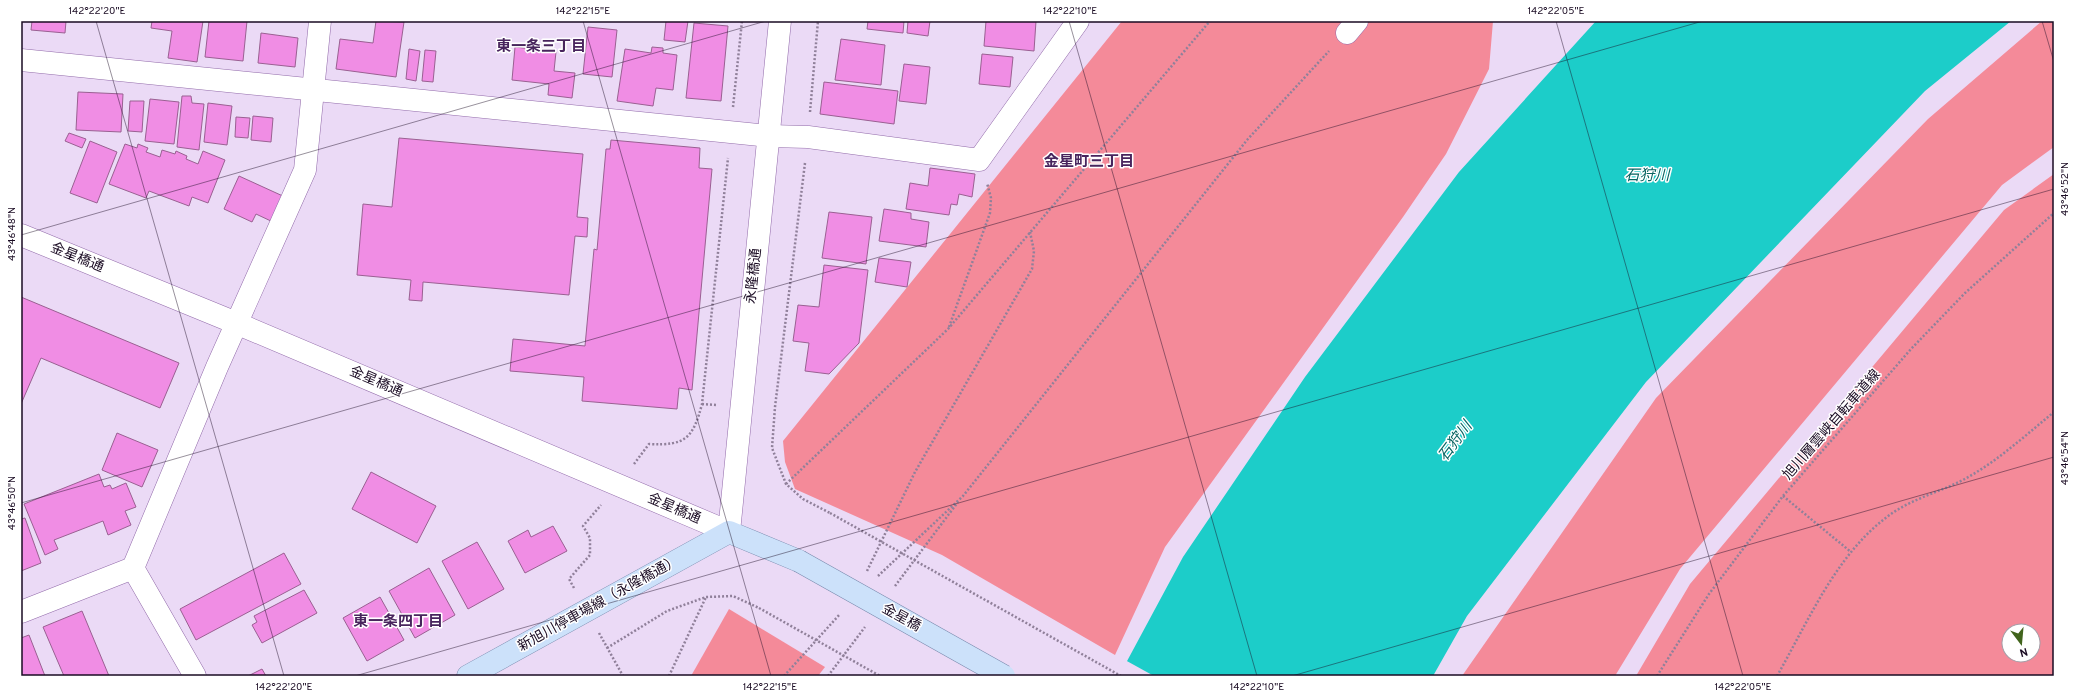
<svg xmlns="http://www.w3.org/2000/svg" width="2075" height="697" font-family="Overpass,'Noto Sans JP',sans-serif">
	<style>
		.green { fill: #f48a99; fill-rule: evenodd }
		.water { fill: #1ccdc9 }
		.pier { fill: #ebdaf6 }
		.building { fill: #f08de4; stroke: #9a6092 }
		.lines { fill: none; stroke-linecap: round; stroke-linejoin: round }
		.minor-casing { stroke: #926baa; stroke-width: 23 }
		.major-casing { stroke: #7889ac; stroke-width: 23 }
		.path { stroke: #90809a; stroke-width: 2.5; stroke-dasharray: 2 2; stroke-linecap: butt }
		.minor { stroke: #fff; stroke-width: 22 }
		.major { stroke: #cce1fa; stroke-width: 22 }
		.major-bridge-casing { stroke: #7889ac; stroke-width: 23; stroke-linecap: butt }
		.path-bridge { stroke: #90809a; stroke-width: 2.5; stroke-dasharray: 2 2; stroke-linecap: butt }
		.major-bridge { stroke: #cce1fa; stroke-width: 22 }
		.ticks { fill: none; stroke: #1a0b23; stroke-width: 1; stroke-opacity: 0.45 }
		.labels { text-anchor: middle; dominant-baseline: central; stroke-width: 3; stroke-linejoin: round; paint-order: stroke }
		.street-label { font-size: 14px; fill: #1a0b23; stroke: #fff }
		.neighbourhood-label { font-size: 15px; font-weight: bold; fill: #48245d; stroke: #fff }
		.water-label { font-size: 15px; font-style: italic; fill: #096562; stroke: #fff }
		.neatline { fill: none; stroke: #1a0b23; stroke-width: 1.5 }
		.ticks-label { font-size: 10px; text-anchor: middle; fill: #1a0b23 }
	</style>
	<rect width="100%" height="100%" fill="#ebdaf6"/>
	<g class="green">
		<polygon points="1122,21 1493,21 1489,69 1446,154 1403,217 1165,547 1115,655 942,555 795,489 785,462 783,441"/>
		<polygon points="2042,21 2054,21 2054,147 2002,185 1680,569 1615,676 1462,676 1656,398 1928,119"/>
		<path d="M2054,174V676H1636L1690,584L2004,210ZM2009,631H2033V655H2009Z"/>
		<polygon points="729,609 825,667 818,676 691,676"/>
	</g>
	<polygon class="water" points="1596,21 2011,21 1925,91 1646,382 1467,616 1433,676 1119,676 1183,557 1305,377 1459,172"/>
	<polygon class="pier" points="1125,660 1154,676 1117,676"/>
	<g class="building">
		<polygon points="32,21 66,21 65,33 31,30"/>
		<polygon points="152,21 203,21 197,62 168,58 172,31 151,28"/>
		<polygon points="209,21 247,21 243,61 205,57"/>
		<polygon points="376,21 404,22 396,77 336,69 340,39 373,43"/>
		<polygon points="666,21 688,21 685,42 664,40"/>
		<polygon points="868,21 904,21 903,33 867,29"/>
		<polygon points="908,21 930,21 928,36 907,33"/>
		<polygon points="986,21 1036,21 1034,51 984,46"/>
		<polygon points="694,23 728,26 721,101 686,98"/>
		<polygon points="588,27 617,30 612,77 583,74"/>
		<polygon points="261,33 298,38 295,67 258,63"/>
		<polygon points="841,39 885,45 881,85 835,80"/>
		<polygon points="515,47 556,52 554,71 575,73 572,98 548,95 549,84 512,80"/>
		<polygon points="652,47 663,48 663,53 677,55 673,90 656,88 653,106 617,101 625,49 651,53"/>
		<polygon points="409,49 420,51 416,81 406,79"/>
		<polygon points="425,50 436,51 433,82 422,81"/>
		<polygon points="982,54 1013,57 1010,87 979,84"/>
		<polygon points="904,64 930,67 926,104 899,101"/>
		<polygon points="824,82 898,91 894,124 820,114"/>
		<polygon points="78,92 123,94 121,132 76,130"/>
		<polygon points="182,96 191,96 192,103 204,104 199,150 177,147"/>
		<polygon points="150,99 179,102 174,144 145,141"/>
		<polygon points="130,101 144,101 142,132 128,131"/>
		<polygon points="208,103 232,106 227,145 204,142"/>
		<polygon points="253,116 273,118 271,142 251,140"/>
		<polygon points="236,117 250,118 248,138 235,137"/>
		<polygon points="69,133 86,139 82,148 65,141"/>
		<polygon points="399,138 583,154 577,217 588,218 587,237 575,236 569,295 423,282 422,301 409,300 411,280 357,275 363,204 392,207"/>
		<polygon points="611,140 700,148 699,168 712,169 692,390 679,388 677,409 582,401 584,377 510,371 513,339 585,346 594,249 597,250 606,149 610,149"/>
		<polygon points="90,141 117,152 97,203 70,193"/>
		<polygon points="125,144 137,148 138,144 148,148 146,152 160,157 162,150 175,154 176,151 187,156 186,159 198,164 203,151 225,160 208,203 192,197 189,206 149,191 146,198 109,184"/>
		<polygon points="930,168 975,174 972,197 959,194 957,205 951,204 949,215 906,209 910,183 928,186"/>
		<polygon points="239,176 285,197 273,222 256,214 252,222 224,209"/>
		<polygon points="884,209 911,213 911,219 929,222 926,247 879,241"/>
		<polygon points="829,212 872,217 866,264 822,258"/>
		<polygon points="879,258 911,262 907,287 875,282"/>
		<polygon points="824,265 868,270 859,343 829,374 805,371 809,343 793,341 798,305 819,307"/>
		<polygon points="21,297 179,363 160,408 41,358 21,404"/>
		<polygon points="117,433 158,450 142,487 102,470"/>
		<polygon points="371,472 436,506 417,543 352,509"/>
		<polygon points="99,474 104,487 110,485 112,489 126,483 136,507 125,511 131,525 108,535 103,521 54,540 58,549 45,555 24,504"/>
		<polygon points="25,518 41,563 21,571 21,519"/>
		<polygon points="553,526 567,551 525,573 508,541 528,530 531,537"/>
		<polygon points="477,542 504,589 468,609 442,561"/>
		<polygon points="284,553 301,584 196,640 180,609"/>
		<polygon points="429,568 455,615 415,638 389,591"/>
		<polygon points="304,590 317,613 262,643 252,625 257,622 254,616"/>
		<polygon points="380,597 404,640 367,661 343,618"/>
		<polygon points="82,611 109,676 64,676 43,627"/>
		<polygon points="29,635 45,676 21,676 21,638"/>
		<polygon points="262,669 266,676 248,676"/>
	</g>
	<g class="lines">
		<defs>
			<g id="minor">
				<polyline points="1347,33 1357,21"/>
				<polyline points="21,60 769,136 808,137 979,160 1078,21"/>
				<polyline points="21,235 236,323 729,532 780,21"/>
				<polyline points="133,568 195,676"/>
				<polyline points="21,612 133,568 217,367 305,170 320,21"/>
			</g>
			<polyline id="major" points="468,676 729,532 799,561"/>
		</defs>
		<use href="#minor" class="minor-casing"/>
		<use href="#major" class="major-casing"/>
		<g class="path">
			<polyline points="733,107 742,21"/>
			<polyline points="810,112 818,21"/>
			<polyline points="805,163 775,407 772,448 786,484 803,499 830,513"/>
			<polyline points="949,327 990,213 991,198 987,183"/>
			<polyline points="702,404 717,405"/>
			<path d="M634,464L649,444C686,446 693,438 702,404L728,158"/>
			<polyline points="786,484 948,329 1210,21"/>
			<polyline points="1783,496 1851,552"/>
			<polyline points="867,571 915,472 1032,269 1034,251 1030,232"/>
			<polyline points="878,576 963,496 1247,140 1329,51"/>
			<polyline points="895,586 958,502"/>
			<polyline points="574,588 569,579 590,555 590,538 583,526 601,505"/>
			<polyline points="599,633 623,676"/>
			<polyline points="607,648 667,611 706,597 733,596 759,608"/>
			<polyline points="669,676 706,597"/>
			<polyline points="784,676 840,614"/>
			<polyline points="828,676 865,627"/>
			<polyline points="1657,676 1709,594 1783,496 1911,349 1965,293 2054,213"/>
			<path d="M1777,676C1809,620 1837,552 1891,514C1915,497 1945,491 1970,476C2000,459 2027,434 2054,412"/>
		</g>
		<use href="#minor" class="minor"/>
		<use href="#major" class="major"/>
		<defs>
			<polyline id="major-bridge" points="799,561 1004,676"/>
		</defs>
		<use href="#major-bridge" class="major-bridge-casing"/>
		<g class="path-bridge">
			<polyline points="830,513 1121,676"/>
			<polyline points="759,608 880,676"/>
		</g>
		<use href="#major-bridge" class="major-bridge"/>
	</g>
	<path class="ticks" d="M96,21L284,676M583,21L771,676M1069,21L1257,676M1556,21L1743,676M2042,21L2054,62M21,235L766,21M21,503L1703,21M355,676L2054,189M1292,676L2054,457"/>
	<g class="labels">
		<g class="street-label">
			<text transform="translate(77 258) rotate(22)">金星橋通</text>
			<text transform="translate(754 276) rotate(-84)">永隆橋通</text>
			<text transform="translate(376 382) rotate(23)">金星橋通</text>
			<text transform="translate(1832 425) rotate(-49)">旭川層雲峡自転車道線</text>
			<text transform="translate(674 509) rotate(23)">金星橋通</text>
			<text transform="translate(599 604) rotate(-29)">新旭川停車場線（永隆橋通）</text>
			<text transform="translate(901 618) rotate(29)">金星橋</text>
		</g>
		<g class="neighbourhood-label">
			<text x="541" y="47">東一条三丁目</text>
			<text x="1089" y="162">金星町三丁目</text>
			<text x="398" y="622">東一条四丁目</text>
		</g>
		<g class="water-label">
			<text x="1647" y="176">石狩川</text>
			<text transform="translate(1456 442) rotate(-53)">石狩川</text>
		</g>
	</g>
	<rect width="2075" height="697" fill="none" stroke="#ffffff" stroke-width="44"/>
	<g transform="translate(2021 643) rotate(164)"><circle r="19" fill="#ffffff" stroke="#a39da7"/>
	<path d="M0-3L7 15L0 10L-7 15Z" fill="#41641c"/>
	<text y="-6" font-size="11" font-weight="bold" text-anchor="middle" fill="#1a0b23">N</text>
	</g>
	<rect x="22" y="22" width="2031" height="653" class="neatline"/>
	<g class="ticks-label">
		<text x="97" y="14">142°22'20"E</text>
		<text x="583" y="14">142°22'15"E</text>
		<text x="1070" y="14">142°22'10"E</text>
		<text x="1556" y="14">142°22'05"E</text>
		<text transform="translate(2064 189) rotate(-90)" y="4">43°46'52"N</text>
		<text transform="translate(11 234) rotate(-90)" y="4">43°46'48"N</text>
		<text transform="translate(2064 458) rotate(-90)" y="4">43°46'54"N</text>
		<text transform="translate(11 503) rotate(-90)" y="4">43°46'50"N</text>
		<text x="284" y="690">142°22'20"E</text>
		<text x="770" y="690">142°22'15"E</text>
		<text x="1257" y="690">142°22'10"E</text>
		<text x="1743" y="690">142°22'05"E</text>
	</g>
</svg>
